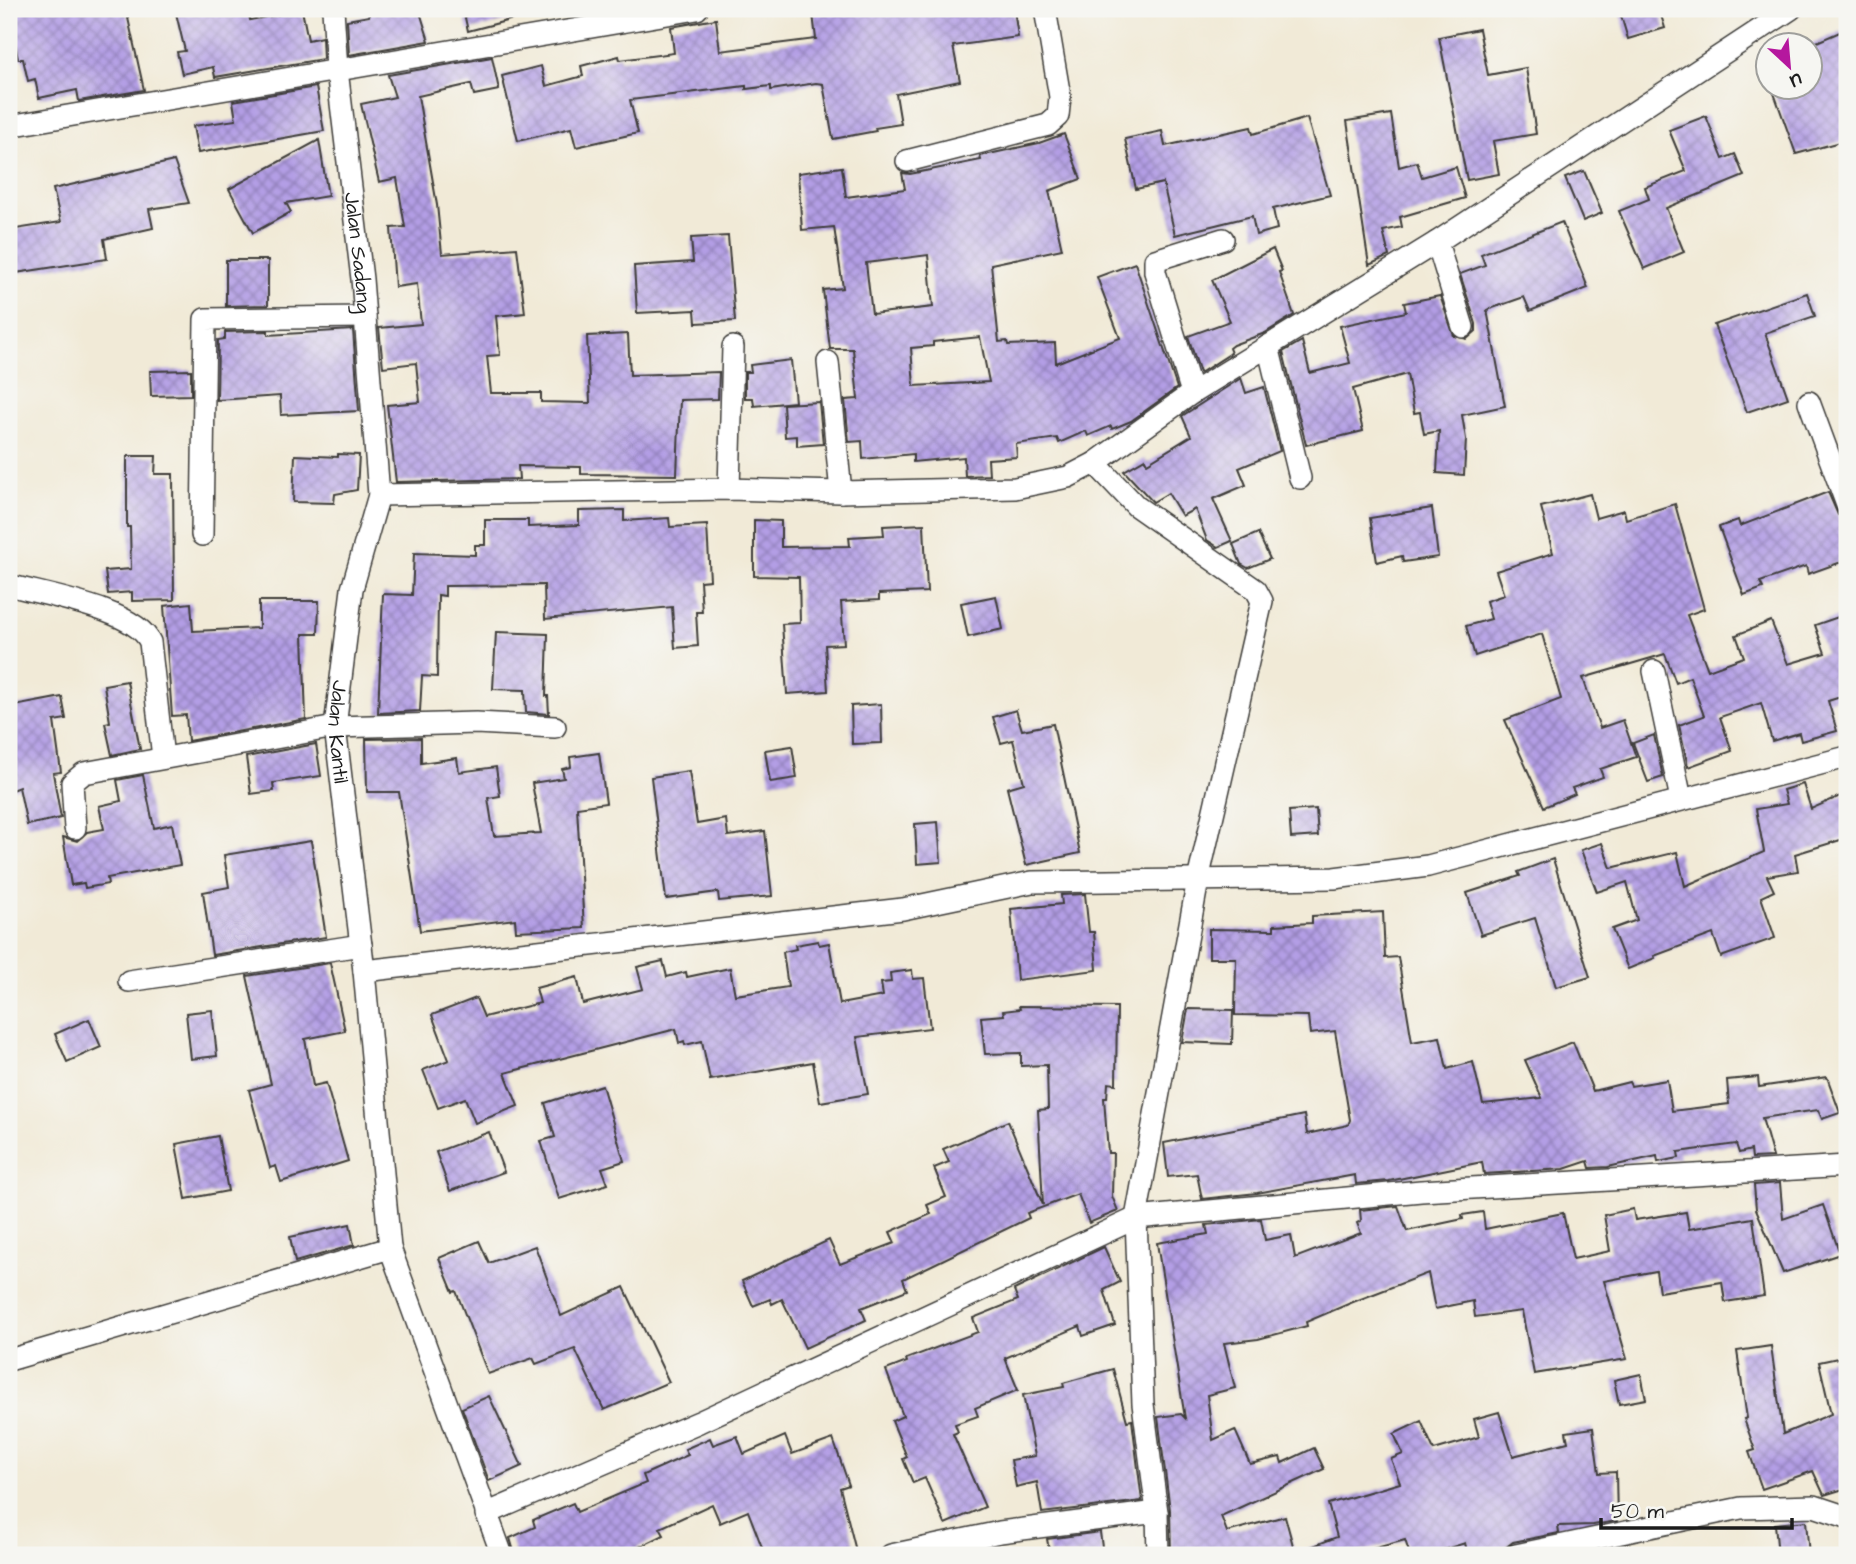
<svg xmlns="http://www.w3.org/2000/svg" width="1856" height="1564" font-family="'Architects Daughter',sans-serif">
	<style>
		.building { fill: url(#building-cross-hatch); fill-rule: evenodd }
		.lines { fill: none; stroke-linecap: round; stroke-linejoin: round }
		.street-casing { stroke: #3c3b38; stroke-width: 24 }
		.street { stroke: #fff; stroke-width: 21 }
		.labels { text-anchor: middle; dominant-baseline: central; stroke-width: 5; stroke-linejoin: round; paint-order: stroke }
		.street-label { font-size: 21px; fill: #1c1c1c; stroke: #f6f6f2 }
	</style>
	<defs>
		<pattern id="building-cross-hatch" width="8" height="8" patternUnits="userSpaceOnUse" patternTransform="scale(1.75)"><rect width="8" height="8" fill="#b39ee5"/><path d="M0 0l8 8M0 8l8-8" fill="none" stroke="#9180b9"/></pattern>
	</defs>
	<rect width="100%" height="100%" fill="#f6f6f2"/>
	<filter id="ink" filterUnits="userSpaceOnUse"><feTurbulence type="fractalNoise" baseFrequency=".0143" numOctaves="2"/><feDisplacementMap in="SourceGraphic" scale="14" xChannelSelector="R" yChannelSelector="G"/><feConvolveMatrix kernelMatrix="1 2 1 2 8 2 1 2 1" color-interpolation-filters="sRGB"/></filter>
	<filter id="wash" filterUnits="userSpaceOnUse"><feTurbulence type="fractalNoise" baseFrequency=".00686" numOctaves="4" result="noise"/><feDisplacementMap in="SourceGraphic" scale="28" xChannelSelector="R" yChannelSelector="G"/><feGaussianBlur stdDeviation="1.57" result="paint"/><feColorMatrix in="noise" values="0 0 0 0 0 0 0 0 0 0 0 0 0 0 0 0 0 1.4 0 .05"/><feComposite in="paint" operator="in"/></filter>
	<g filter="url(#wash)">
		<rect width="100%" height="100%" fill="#f1ead7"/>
		<g id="blocks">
			<g class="building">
				<polygon points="27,9 126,9 144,90 79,101 77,90 39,98 35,79 28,81 23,59 18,59 9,14"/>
				<polygon points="175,9 248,9 250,20 302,10 308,40 322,37 323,59 215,77 213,67 182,74 177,52 185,51"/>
				<polygon points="367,9 419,9 429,41 349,55 347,20 369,16"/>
				<polygon points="463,9 524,9 525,16 468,31"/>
				<polygon points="852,9 1014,9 1018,37 953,46 960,81 896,94 901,124 875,128 876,131 833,139 823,84 816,83 771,90 771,86 746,89 746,86 630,100 638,133 576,147 571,128 518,141 502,76 541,66 546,86 583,76 581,66 619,56 620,60 674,53 671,27 716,19 720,51 816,39 813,14"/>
				<polygon points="1619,9 1659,9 1665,28 1628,39"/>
				<polygon points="1479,29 1488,75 1526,68 1536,134 1493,141 1499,174 1467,180 1439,37"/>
				<polygon points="1842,31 1847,43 1847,140 1796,154 1774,93 1787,88 1810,88 1810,45"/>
				<polygon points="492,57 499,90 474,95 471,84 418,96 437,205 442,254 517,248 525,313 496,316 500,355 487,356 491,393 541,393 541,402 590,403 587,336 628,334 630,375 719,372 718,399 680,400 677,475 581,474 581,467 518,466 519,479 396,482 387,405 420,402 416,363 383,367 379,328 421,324 417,284 395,287 391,228 405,227 397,178 379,182 361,104 395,97 388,75"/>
				<polygon points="316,87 324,131 198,153 193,126 236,120 233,101"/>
				<polygon points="1391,114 1399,167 1417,162 1422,177 1456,167 1465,198 1400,217 1402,227 1383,231 1389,256 1369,265 1347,121"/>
				<polygon points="1706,116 1723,159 1735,154 1744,176 1666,208 1684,252 1644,269 1619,211 1649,199 1645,187 1686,171 1669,130"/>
				<polygon points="1307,118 1330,195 1273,209 1277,229 1256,235 1252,216 1175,235 1163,183 1136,189 1125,139 1162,131 1165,146 1251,127 1253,134"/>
				<path d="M1064,134L1081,179L1049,191L1062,249L991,264L999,342L1007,341L1008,345L1055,343L1056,363L1120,338L1097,277L1135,263L1177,388L1131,421L1112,429L1111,426L1088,436L1086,431L1059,443L1057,438L1016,444L1017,457L988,459L989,475L965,476L964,457L913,462V454L863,459L862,441L849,442L845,400L858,399L853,349H830L823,290L843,288L834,227L802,230L798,173L842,167L846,197L905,189L902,173L910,174L981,160L980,156L1039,143ZM928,255L933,307L872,314L866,263ZM980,337L989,382L914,386L911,348L933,346V342Z"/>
				<polygon points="319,140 328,196 286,203 291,212 253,233 229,189"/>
				<polygon points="174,161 189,203 149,209 153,228 104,239 107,259 9,274 9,230 61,222 53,189"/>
				<polygon points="1584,171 1602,213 1583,221 1565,178"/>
				<polygon points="1562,222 1588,288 1530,311 1524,297 1487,310 1505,406 1462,415 1466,439 1464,475 1437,473 1439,431 1424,434 1420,412 1414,413 1407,374 1353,389 1363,431 1306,445 1283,352 1302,341 1310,373 1350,363 1340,326 1406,312 1404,303 1440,296 1454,336 1467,339 1476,331 1476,324 1460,274 1485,265 1481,254"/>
				<polygon points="728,236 735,321 696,323 695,310 637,313 634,266 693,262 691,238"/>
				<polygon points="1273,249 1282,271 1279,272 1294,315 1265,333 1233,345 1229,348 1231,353 1200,373 1188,336 1230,321 1212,280"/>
				<polygon points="226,260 268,260 268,305 226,306"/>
				<polygon points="1807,293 1815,316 1765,333 1788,398 1747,412 1714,325"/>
				<polygon points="353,330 359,411 281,415 280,396 217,400 218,340 225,339 225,332 268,331 268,335"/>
				<polygon points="791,360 795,402 754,406 753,398 745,398 745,372 751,372 750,365"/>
				<polygon points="191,370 191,395 151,396 150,371"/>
				<polygon points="1241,378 1246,393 1264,387 1280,451 1239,468 1246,485 1213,499 1232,541 1218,547 1207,540 1195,509 1182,516 1168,493 1153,502 1124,471 1145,459 1147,463 1191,436 1182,416"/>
				<polygon points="819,402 823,444 797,446 797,436 785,437 783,404"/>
				<polygon points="338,454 359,455 357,490 335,494 334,503 293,502 295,455 338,457"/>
				<polygon points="127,456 156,456 155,474 173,474 174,600 132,601 132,592 108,594 105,571 131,569 130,527 127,527"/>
				<polygon points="1828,492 1838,515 1847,518 1847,560 1808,574 1806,566 1760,582 1763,588 1744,595 1719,527 1738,520 1740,526"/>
				<polygon points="1590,494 1596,518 1624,510 1626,519 1675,504 1704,609 1687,615 1708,670 1744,657 1736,635 1771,621 1788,664 1825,653 1815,625 1847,614 1847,695 1828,701 1837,731 1801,741 1799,733 1772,741 1761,703 1720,717 1732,751 1688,767 1679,725 1704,716 1690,677 1676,683 1665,654 1583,678 1600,728 1623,720 1636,757 1600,769 1603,777 1572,788 1575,794 1544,807 1505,720 1561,699 1542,634 1475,656 1466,626 1491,619 1486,601 1504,595 1496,571 1553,553 1541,507"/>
				<polygon points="1432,508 1438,557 1403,562 1402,556 1377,562 1370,518"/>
				<polygon points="624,510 624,521 669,518 670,527 707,525 710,580 700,581 702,612 696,612 698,646 675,648 672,607 545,619 544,585 445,586 445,596 438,595 437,677 422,676 420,711 378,713 383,594 412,595 414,553 475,555 475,545 485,545 485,520 528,520 528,527 579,525 579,511"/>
				<polygon points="754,520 781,521 781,547 850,546 849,537 884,535 883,526 924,524 927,592 879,594 879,600 841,602 844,644 825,645 828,691 787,694 782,624 800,623 799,577 754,576"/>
				<polygon points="1258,533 1270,559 1248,568 1241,564 1233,544"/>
				<polygon points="996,596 1003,629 968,637 961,603"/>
				<polygon points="259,601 319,601 318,634 303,634 306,719 188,741 186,715 172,716 164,606 191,603 193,631 259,628"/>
				<polygon points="496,632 548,634 546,696 548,696 549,714 526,712 525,690 493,689"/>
				<polygon points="127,681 140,749 112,755 105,723 110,722 104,685"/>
				<polygon points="62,697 66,719 54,721 61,772 53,773 61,818 27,825 19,787 9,791 9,707"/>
				<polygon points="881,704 882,743 852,744 851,706"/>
				<polygon points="1016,710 1022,730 1053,724 1080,853 1026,865 1007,788 1024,783 1013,740 1001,743 993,717"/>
				<polygon points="1654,735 1663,777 1648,782 1633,743"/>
				<polygon points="421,738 421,763 457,758 459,772 496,767 500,796 488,798 494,836 541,833 532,783 564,778 562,769 571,767 570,757 599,753 606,803 577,807 584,928 516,931 515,919 420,931 399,792 367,792 366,739"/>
				<polygon points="316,744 321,776 273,783 274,791 251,794 246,757"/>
				<polygon points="792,746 797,778 770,782 765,750"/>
				<polygon points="689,771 697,824 726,819 728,836 765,831 772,896 719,901 718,892 666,899 651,777"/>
				<polygon points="143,775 154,828 172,824 180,865 107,878 108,884 85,888 84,883 71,885 63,837 77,841 87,832 104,829 99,806 121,801 117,780"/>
				<polygon points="1803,784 1811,809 1847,793 1847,838 1795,854 1798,871 1767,876 1774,891 1761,897 1775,938 1721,957 1713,934 1654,956 1655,958 1628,969 1612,929 1637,920 1627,882 1597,892 1581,850 1602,843 1611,868 1677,852 1685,886 1764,852 1756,809 1787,804 1783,790"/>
				<polygon points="1316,809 1318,836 1291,838 1289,811"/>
				<polygon points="938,822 941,862 917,864 915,824"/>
				<polygon points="311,841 326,937 212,955 203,892 229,887 224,855"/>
				<polygon points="1553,859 1590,977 1556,987 1535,918 1481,935 1467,893 1520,876 1518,872"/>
				<polygon points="1085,894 1089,932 1094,932 1097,970 1017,980 1011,909 1062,904 1061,895"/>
				<polygon points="1383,912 1385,958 1398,957 1412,1042 1440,1037 1447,1069 1473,1062 1483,1104 1542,1098 1525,1060 1573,1042 1593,1091 1629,1082 1631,1086 1667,1080 1672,1111 1729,1104 1727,1080 1758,1077 1759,1087 1827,1077 1840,1113 1822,1119 1818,1110 1762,1118 1773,1157 1752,1158 1751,1150 1739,1153 1736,1144 1678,1152 1679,1158 1658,1162 1657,1156 1608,1167 1590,1168 1588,1161 1564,1169 1484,1174 1482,1162 1389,1181 1356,1184 1355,1175 1257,1193 1202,1199 1197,1174 1168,1177 1164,1143 1304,1115 1307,1134 1348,1125 1350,1120 1335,1031 1310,1034 1308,1016 1235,1015 1236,958 1209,958 1209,929 1274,930 1274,925 1312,923 1312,916"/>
				<polygon points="818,941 819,945 829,943 840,1004 883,996 881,983 891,982 890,973 912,970 913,979 924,978 930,1028 857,1037 868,1094 820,1102 813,1062 710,1080 702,1041 685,1045 684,1041 679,1043 676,1029 505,1073 518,1106 475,1123 465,1098 438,1108 423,1070 449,1060 432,1015 476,998 484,1017 540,1003 536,988 577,977 583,1004 643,989 637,967 663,961 667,977 686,972 687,977 730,968 735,995 788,987 783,952 796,949 795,945"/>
				<polygon points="330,963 345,1031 305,1039 313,1086 326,1083 348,1161 281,1182 276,1166 270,1168 249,1090 271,1084 247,976"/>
				<polygon points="1019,1006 1117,1007 1116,1084 1108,1083 1107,1098 1104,1098 1108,1153 1113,1153 1112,1196 1118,1211 1089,1223 1078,1194 1027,1213 1029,1218 903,1279 907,1290 861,1308 866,1320 805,1348 782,1299 772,1304 770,1299 753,1306 742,1281 829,1240 840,1264 895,1243 890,1232 931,1214 927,1205 946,1197 934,1168 949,1162 943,1149 1008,1121 1043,1205 1038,1110 1048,1109 1047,1065 1021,1066 1021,1053 985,1054 981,1017 1004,1015 1003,1011 1020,1009"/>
				<polygon points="1188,1009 1233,1010 1232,1044 1182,1042"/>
				<polygon points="212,1010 217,1056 191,1059 186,1013"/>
				<polygon points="89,1019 101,1047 67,1062 55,1034"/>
				<polygon points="602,1085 624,1161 602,1168 608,1184 559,1199 541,1141 555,1137 545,1103"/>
				<polygon points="489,1132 504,1172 450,1191 436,1152"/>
				<polygon points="218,1136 228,1191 186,1199 176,1144"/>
				<polygon points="1780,1183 1783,1219 1823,1205 1840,1254 1783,1273 1756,1209 1754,1185"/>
				<polygon points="1398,1206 1407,1231 1463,1219 1462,1215 1483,1212 1485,1229 1563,1213 1573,1259 1610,1251 1604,1215 1633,1209 1635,1220 1686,1212 1689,1229 1753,1218 1764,1296 1725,1302 1722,1282 1659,1292 1656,1271 1604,1281 1627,1359 1534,1374 1522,1311 1475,1317 1473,1301 1435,1309 1428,1273 1353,1302 1306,1322 1307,1326 1258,1339 1224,1343 1235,1388 1207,1395 1213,1440 1235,1430 1250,1464 1280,1457 1282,1463 1314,1448 1324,1469 1221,1516 1227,1532 1285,1516 1295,1553 1337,1537 1328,1504 1400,1483 1391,1459 1403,1454 1394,1434 1421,1421 1434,1450 1479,1437 1474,1419 1499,1412 1513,1456 1568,1442 1566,1432 1593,1428 1599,1473 1616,1472 1617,1521 1593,1525 1558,1526 1559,1533 1513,1542 1505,1548 1481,1555 1468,1555 1465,1543 1427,1555 1410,1555 1405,1540 1351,1555 1171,1555 1170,1510 1158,1417 1181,1414 1185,1418 1157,1243 1208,1234 1206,1225 1261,1219 1265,1240 1291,1235 1295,1258 1361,1233 1357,1223 1361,1221 1360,1210"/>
				<polygon points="350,1224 354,1245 295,1262 290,1237"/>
				<polygon points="479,1241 489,1263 535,1246 561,1316 624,1287 669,1382 604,1410 575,1349 536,1364 533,1358 488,1374 456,1291 453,1292 439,1258"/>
				<polygon points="1104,1247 1120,1282 1104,1290 1115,1325 1083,1336 1080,1326 1005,1358 1018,1390 975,1408 978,1416 955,1424 958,1432 953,1434 985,1507 945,1524 925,1478 913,1483 903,1459 907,1457 892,1421 903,1416 886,1370 907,1362 906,1359 978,1332 973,1318 1018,1300 1014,1290"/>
				<polygon points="1771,1346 1783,1434 1831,1414 1819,1362 1847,1356 1847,1488 1824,1495 1813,1471 1762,1489 1749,1452 1755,1450 1744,1419 1747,1418 1737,1351"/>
				<polygon points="1113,1369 1127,1421 1132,1420 1142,1501 1042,1513 1037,1482 1016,1487 1011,1460 1035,1456 1023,1395 1064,1387 1063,1383"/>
				<polygon points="1641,1374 1646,1399 1619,1404 1614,1380"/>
				<polygon points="489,1396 522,1466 489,1481 462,1408"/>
				<polygon points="737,1436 744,1454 785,1436 792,1454 833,1439 849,1485 840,1488 857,1555 765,1555 748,1511 720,1523 712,1504 660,1528 664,1535 637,1548 640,1555 515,1555 510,1538 535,1527 533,1520 573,1503 577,1512 646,1483 643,1475 688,1455 685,1449 710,1438 713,1445"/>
				<polygon points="1806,1521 1809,1555 1778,1555 1775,1524"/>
				<polygon points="1100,1532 1103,1555 1050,1555 1047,1539"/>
			</g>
		</g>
	</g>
	<g filter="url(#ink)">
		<use href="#blocks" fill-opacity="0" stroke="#3c3b38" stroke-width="2"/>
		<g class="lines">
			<defs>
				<g id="street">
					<path id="s1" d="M333,9L337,70L362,279L379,495L352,589L335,727L364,971L390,1248L502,1555"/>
					<polyline points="9,126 697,9"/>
					<polyline points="907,161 1048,125 1058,116 1060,97 1045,9"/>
					<polyline points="1437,242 1463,327"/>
					<polyline points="1268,346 1300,478"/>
					<polyline points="828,362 841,492"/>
					<polyline points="1192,393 1155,272 1155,260 1223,239"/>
					<polyline points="1809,402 1847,505"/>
					<polyline points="1095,463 1136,506 1256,590 1262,601 1198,880 1136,1218 1143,1404 1157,1512 1158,1555"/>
					<polyline points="729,489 733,347"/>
					<polyline points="379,495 729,489 841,492 1015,488 1068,477 1095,463 1192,393 1437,242 1791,9"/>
					<polyline points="202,535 205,319 365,317"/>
					<path d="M9,585C43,595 135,609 150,642L163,758"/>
					<polyline points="1654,671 1681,799"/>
					<polyline points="75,828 72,783 84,773 335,727 476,723 555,727"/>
					<polyline points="364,971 903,909 1032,882 1334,878 1428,866 1847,757"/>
					<polyline points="129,981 361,945"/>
					<polyline points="9,1360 390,1248"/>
					<polyline points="486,1514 699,1422 1136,1218 1421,1191 1847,1166"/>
					<polyline points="891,1555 1000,1532 1157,1512"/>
					<polyline points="1516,1555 1741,1508 1814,1506 1847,1517"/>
				</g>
			</defs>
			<use href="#street" class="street-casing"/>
			<use href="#street" class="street"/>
		</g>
	</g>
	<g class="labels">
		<g class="street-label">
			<text stroke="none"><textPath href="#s1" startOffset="245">Jalan Sadang</textPath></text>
			<text stroke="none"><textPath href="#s1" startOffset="730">Jalan Kantil</textPath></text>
		</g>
	</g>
	<rect width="1856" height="1564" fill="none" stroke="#f6f6f2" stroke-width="35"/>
	<g transform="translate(1789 66) rotate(154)"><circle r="33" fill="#f6f6f2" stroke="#9f9f9c" stroke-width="2"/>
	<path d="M0-5L12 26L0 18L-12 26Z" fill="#b5179e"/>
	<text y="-10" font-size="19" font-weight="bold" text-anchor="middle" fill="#1c1c1c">U</text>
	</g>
	<path d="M1601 1518v10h191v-10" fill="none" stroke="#1c1c1c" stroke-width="3.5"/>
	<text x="1611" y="1518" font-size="21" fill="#1c1c1c" stroke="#f6f6f2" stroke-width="5" paint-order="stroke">50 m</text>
</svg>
